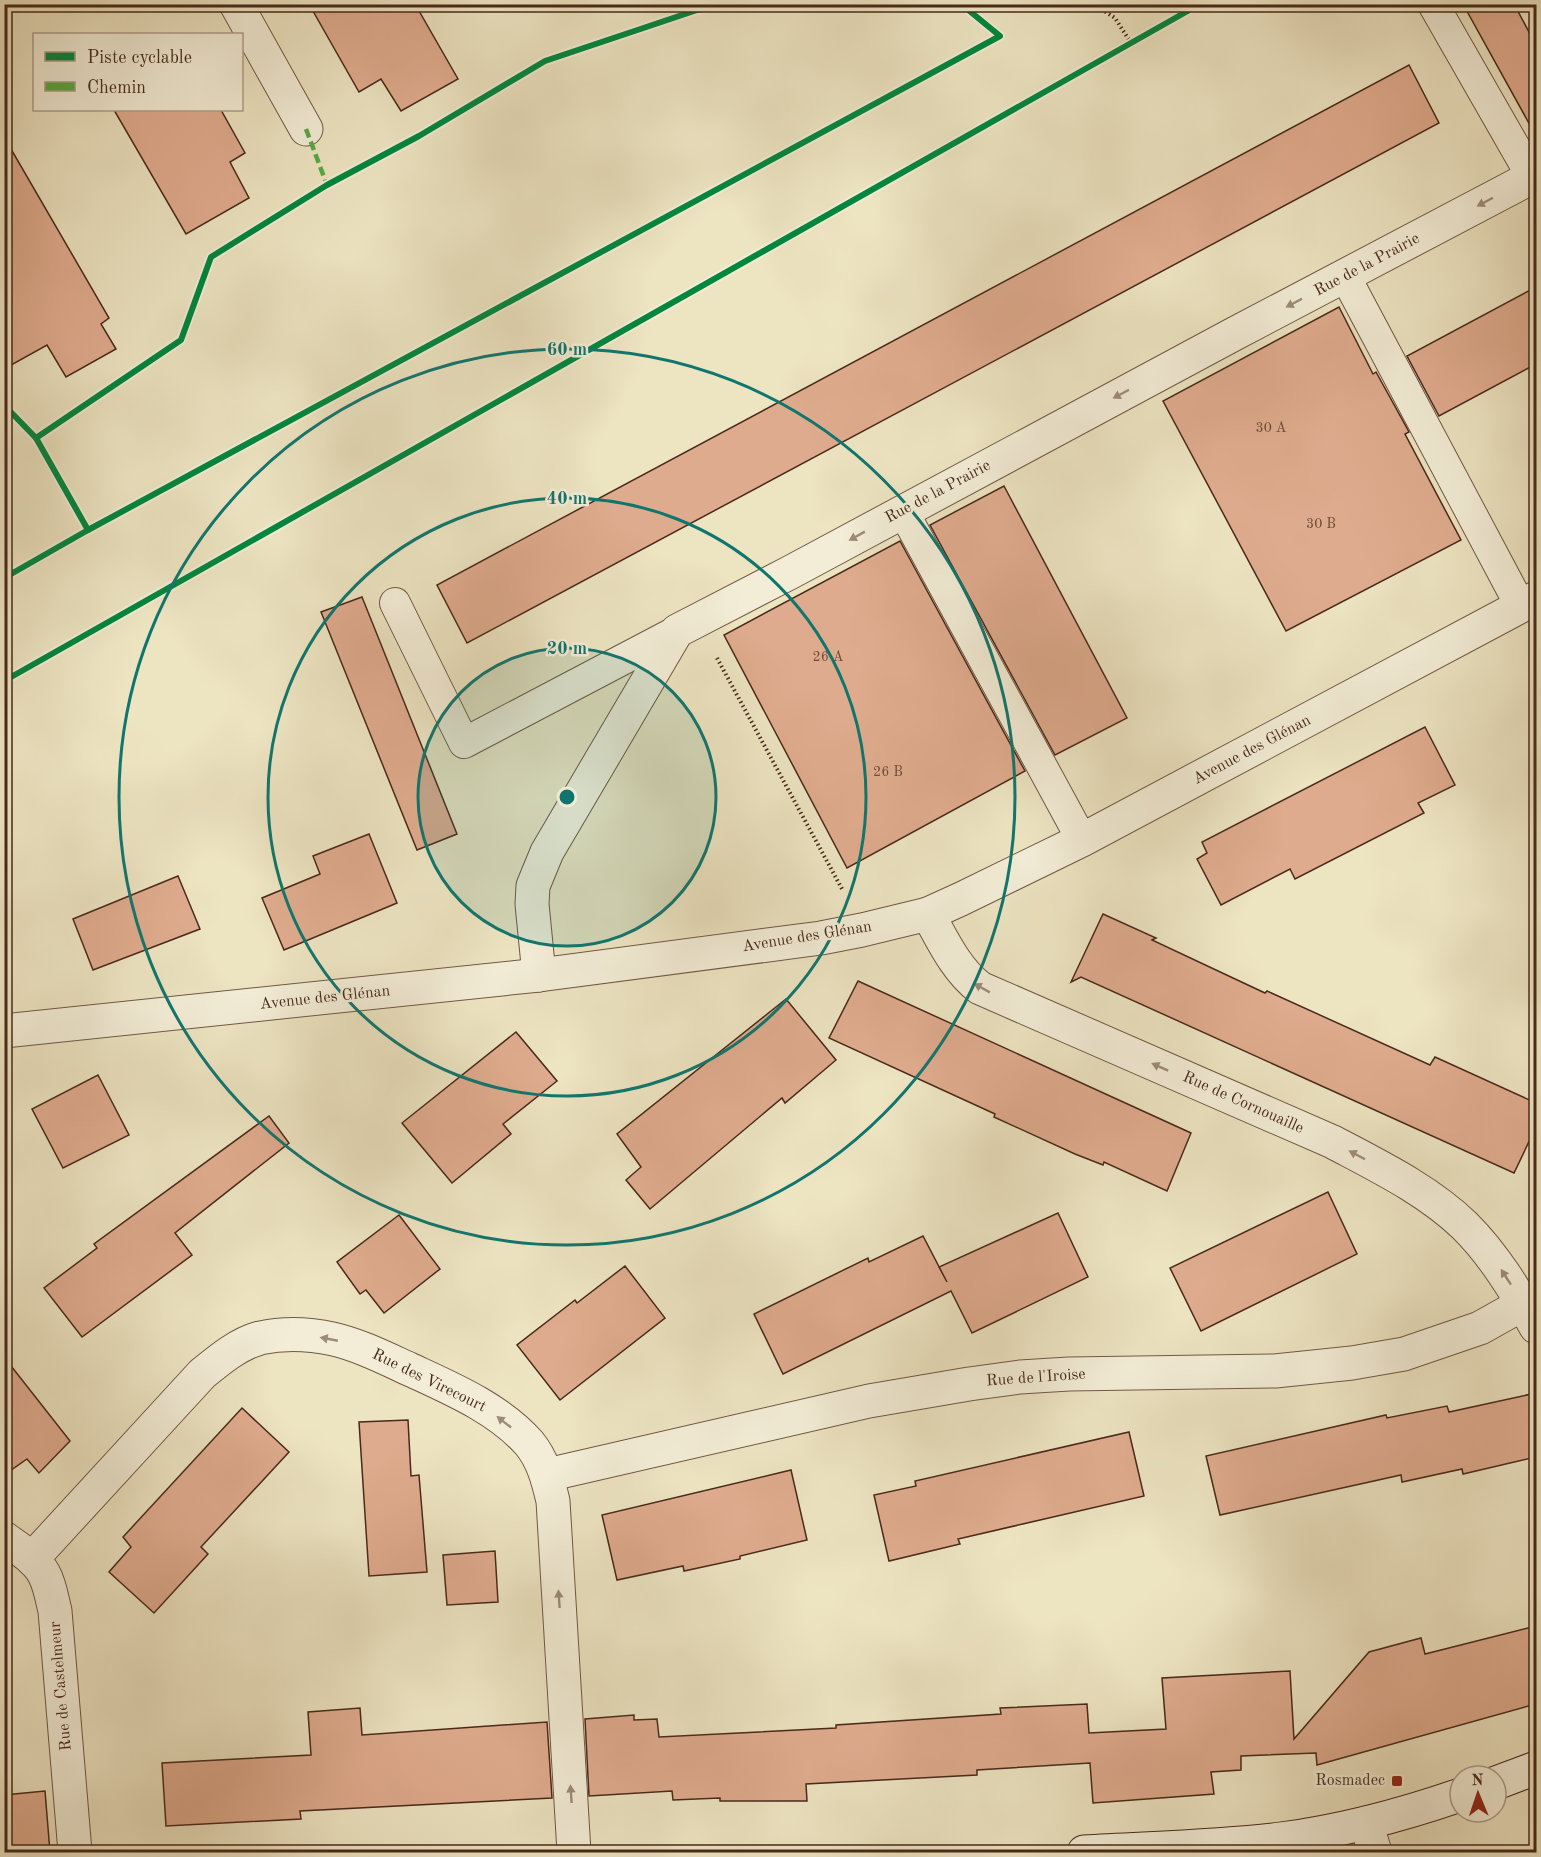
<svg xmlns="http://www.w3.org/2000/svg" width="1541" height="1857" font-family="'Old Standard TT',serif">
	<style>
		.building { fill: #dfab8e; stroke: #48291a; stroke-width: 1.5 }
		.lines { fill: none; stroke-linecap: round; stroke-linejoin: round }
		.lane-casing { stroke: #715844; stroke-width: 32 }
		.street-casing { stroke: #715844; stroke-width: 35 }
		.secondary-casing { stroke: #48291a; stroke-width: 35 }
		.path { stroke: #48291a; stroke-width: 4; stroke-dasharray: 1.5 3; stroke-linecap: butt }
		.lane { stroke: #f3edd7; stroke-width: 30 }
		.street { stroke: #f3edd7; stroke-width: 33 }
		.secondary { stroke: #f3edd7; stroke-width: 33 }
		.quiet { stroke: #56ab42; stroke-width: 4.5; stroke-dasharray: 9 4.5; stroke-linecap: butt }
		.cycleway-casing { stroke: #f3edd7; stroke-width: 10 }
		.cycleway { stroke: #00873e; stroke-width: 6 }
		.oneway { fill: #9e8b78 }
		.ring { fill: none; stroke: #0f766e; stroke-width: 3 }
		.poi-dot { fill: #8f2418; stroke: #f3edd7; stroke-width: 2 }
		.labels { text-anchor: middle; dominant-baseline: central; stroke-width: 5; stroke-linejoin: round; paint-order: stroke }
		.number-label { font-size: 14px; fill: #6e4a37 }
		.street-label { font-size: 16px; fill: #48291a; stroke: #f3edd7 }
		.poi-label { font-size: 16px; fill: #48291a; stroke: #f3edd7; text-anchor: end }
		.centre { fill: #0f766e; stroke: #f3edd7; stroke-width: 3 }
		.ring-label { font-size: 18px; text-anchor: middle; font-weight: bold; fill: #0f766e; stroke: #f3edd7; stroke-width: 5; stroke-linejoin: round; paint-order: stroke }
	</style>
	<rect width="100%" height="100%" fill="#ede4c2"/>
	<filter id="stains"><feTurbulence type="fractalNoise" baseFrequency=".00333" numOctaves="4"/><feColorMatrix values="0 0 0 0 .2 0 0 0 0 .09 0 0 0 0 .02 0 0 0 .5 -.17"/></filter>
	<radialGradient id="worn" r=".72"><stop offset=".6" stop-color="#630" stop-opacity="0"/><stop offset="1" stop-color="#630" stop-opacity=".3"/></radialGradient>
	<g class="building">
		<polygon points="309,4 415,4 458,79 401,111 381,79 359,92"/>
		<polygon points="1463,4 1514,4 1536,45 1536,136"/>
		<polygon points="1409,65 1439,123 467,643 437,585"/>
		<polygon points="114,110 221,110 245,153 230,162 249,198 186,234"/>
		<polygon points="4,137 109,318 101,324 116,349 66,377 47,345 4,369"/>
		<polygon points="1536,287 1536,364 1439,416 1407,356"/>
		<polygon points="1339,307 1373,374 1376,372 1409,432 1405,434 1461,540 1286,631 1163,401"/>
		<polygon points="1004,486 1127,718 1055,755 930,525"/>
		<polygon points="900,541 1025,771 847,868 724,635"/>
		<polygon points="362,597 457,834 417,850 321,612"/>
		<polygon points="1425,727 1455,785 1418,803 1424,813 1295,879 1290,869 1221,905 1197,859 1207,853 1202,842"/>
		<polygon points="369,834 397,903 284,950 262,898 320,874 313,856"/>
		<polygon points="178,876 200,929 93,970 73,919"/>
		<polygon points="1103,914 1156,938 1152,940 1265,993 1267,991 1430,1065 1435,1057 1536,1103 1536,1127 1514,1173 1081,977 1071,982"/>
		<polygon points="858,981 1191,1133 1167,1191 1104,1162 1103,1165 1075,1154 994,1117 995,1114 829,1038"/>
		<polygon points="786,999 836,1060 785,1103 782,1098 650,1209 626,1180 641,1167 617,1134"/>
		<polygon points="516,1032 557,1081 503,1124 511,1134 452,1183 402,1123"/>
		<polygon points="98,1075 129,1135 63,1168 32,1109"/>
		<polygon points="269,1116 289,1143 175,1233 192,1255 82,1337 44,1288 97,1248 94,1244"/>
		<polygon points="1328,1192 1357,1254 1201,1331 1170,1268"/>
		<polygon points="1058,1213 1088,1277 972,1333 951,1291 783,1374 754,1314 868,1258 869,1262 923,1236 947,1282 939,1267"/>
		<polygon points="399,1215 440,1269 384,1313 366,1290 360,1294 337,1262"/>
		<polygon points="625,1266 665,1318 560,1400 517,1345 575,1300 577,1303"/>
		<polygon points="4,1357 70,1441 39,1473 27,1459 4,1475"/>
		<polygon points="1536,1393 1536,1457 1463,1474 1462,1469 1402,1482 1401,1475 1220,1515 1206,1456 1386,1415 1387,1418 1447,1406 1449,1412"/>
		<polygon points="242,1408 289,1452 201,1547 208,1554 154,1613 109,1572 131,1547 123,1537"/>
		<polygon points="408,1420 411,1476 419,1475 427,1572 369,1576 359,1422"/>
		<polygon points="1129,1432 1144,1496 958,1539 960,1544 889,1561 874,1495 916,1486 915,1481"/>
		<polygon points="791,1470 807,1540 740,1556 740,1559 684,1571 683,1566 617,1580 602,1515"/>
		<polygon points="495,1551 498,1602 447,1605 443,1555"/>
		<polygon points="1536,1626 1536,1704 1317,1765 1316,1753 1241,1756 1241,1770 1211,1772 1214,1794 1093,1803 1090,1763 977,1770 977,1775 806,1784 807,1801 720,1801 720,1798 673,1800 672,1791 589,1796 585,1719 634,1715 634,1720 657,1719 659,1737 836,1728 836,1725 1001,1714 1000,1708 1087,1704 1089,1733 1166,1729 1162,1678 1290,1671 1294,1739 1369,1652 1421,1638 1425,1654"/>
		<polygon points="360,1708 362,1735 547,1722 552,1798 300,1811 301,1819 166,1826 162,1763 311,1755 308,1712"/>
		<polygon points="45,1791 50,1852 4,1852 4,1795"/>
	</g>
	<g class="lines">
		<defs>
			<g id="lane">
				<polyline points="1433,4 1532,177"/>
				<polyline points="1345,276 1521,607"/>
				<polyline points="903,511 1082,840"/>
				<polyline points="395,603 464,743 677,631"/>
			</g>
			<g id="street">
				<polyline points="236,4 306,129"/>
				<path d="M928,914C942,939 956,970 980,988L1333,1142C1378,1166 1428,1190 1465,1226C1494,1255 1516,1291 1536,1327"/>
				<polyline points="539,975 532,904 533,886 547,852 677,631 791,572 1234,334 1536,175"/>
				<polyline points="4,1031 539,975 821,938 862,930 928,914 961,899 1082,840 1536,598"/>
				<polyline points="547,1475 869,1401 969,1384 1020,1377 1069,1374 1275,1371 1352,1363 1404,1354 1480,1328 1523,1304"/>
				<path d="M4,1538C18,1548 36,1559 44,1574C50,1585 52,1599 55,1611L75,1852"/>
				<path d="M32,1559L202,1374C219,1360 238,1344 260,1338C283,1333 310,1334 333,1339C359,1345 385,1358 409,1369C450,1388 498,1408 529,1443C543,1460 548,1480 553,1501L574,1852"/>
				<polyline points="1366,1823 1375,1852"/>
			</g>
			<g id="secondary">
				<polyline points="1496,1783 1536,1768"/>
				<path d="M1084,1852C1149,1848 1216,1847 1281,1839C1342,1831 1402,1815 1460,1795"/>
			</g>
		</defs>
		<use href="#lane" class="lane-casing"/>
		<use href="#street" class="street-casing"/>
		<use href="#secondary" class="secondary-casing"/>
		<g class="path">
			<polyline points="1094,4 1115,18 1131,43"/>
			<polyline points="4,405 36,438"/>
			<polyline points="4,578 88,530"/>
			<polyline points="717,658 842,889"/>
		</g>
		<use href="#lane" class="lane"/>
		<use href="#street" class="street"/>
		<use href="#secondary" class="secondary"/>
		<polyline class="quiet" points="306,129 327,185"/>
		<defs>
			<g id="cycleway">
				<polyline points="4,405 36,438 88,530"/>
				<polyline points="36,438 181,340 211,257 327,185 419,136 545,61 697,10 729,4"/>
				<polyline points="4,578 88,530 1000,36 961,4"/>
				<polyline points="4,681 1200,4"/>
			</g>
		</defs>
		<use href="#cycleway" class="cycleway-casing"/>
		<use href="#cycleway" class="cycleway"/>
	</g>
	<defs><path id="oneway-solid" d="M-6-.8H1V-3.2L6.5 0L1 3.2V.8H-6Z" transform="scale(1.5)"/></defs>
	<g class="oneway">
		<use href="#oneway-solid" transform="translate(1485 202) rotate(152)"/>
		<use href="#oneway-solid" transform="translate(1294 303) rotate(152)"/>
		<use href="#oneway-solid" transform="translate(1121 394) rotate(152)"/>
		<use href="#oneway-solid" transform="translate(857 536) rotate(151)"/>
		<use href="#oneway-solid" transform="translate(982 988) rotate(-151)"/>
		<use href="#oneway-solid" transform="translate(1160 1067) rotate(-156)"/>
		<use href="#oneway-solid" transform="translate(1357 1155) rotate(-152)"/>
		<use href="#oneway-solid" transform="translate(1506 1277) rotate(-123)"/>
		<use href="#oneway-solid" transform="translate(329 1339) rotate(-169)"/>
		<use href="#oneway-solid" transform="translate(504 1422) rotate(-142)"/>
		<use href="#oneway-solid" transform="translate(559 1599) rotate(-94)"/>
		<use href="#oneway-solid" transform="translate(571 1794) rotate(-94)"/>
	</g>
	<circle cx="567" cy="797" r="149" fill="#0f766e" fill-opacity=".12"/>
	<g class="ring">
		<circle cx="567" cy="797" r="149"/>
		<circle cx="567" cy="797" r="299"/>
		<circle cx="567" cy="797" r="448"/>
	</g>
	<rect class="poi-dot" x="1391" y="1775" width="12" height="12" rx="3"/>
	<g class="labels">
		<g class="number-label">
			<text x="1271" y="428">30 A</text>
			<text x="1321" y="524">30 B</text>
			<text x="828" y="657">26 A</text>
			<text x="888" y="772">26 B</text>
		</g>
		<g class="street-label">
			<text transform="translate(1367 265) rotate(-28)">Rue de la Prairie</text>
			<text transform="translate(938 492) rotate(-28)">Rue de la Prairie</text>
			<text transform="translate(1252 750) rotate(-28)">Avenue des Glénan</text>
			<text transform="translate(807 937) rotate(-9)">Avenue des Glénan</text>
			<text transform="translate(325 998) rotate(-6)">Avenue des Glénan</text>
			<text transform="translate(1243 1103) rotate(24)">Rue de Cornouaille</text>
			<text transform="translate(1036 1378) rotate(-4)">Rue de l'Iroise</text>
			<text transform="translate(429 1381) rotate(26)">Rue des Virecourt</text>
			<text transform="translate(61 1686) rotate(-95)">Rue de Castelmeur</text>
		</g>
		<g class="poi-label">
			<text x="1385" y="1781">Rosmadec</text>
		</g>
	</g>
	<circle cx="567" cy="797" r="9" class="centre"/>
	<g class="ring-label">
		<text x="567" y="355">60 m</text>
		<text x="567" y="504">40 m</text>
		<text x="567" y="654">20 m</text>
	</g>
	<rect width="1541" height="1857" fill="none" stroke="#ede4c2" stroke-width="24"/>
	<rect x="6" y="6" width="1529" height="1845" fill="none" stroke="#48291a" stroke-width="3"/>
	<rect x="12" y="12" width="1517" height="1833" fill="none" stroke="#48291a" stroke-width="1.5"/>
	<rect x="33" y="33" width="210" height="78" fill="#f3edd7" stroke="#af9f8b" stroke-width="1.5"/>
	<rect x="45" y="52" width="30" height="9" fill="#00873e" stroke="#af9f8b" stroke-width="1.5"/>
	<text x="87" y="63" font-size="18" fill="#48291a">Piste cyclable</text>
	<rect x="45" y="82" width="30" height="9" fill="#56ab42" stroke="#af9f8b" stroke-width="1.5"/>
	<text x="87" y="93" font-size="18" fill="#48291a">Chemin</text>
	<g transform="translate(1478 1794) rotate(358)"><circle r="28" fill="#f3edd7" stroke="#af9f8b" stroke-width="1.5"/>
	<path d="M0-4.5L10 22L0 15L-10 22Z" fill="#8f2418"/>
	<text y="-9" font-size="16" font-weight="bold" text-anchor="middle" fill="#48291a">N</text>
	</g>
	<rect width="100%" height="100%" filter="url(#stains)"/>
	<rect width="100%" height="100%" fill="url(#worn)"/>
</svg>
